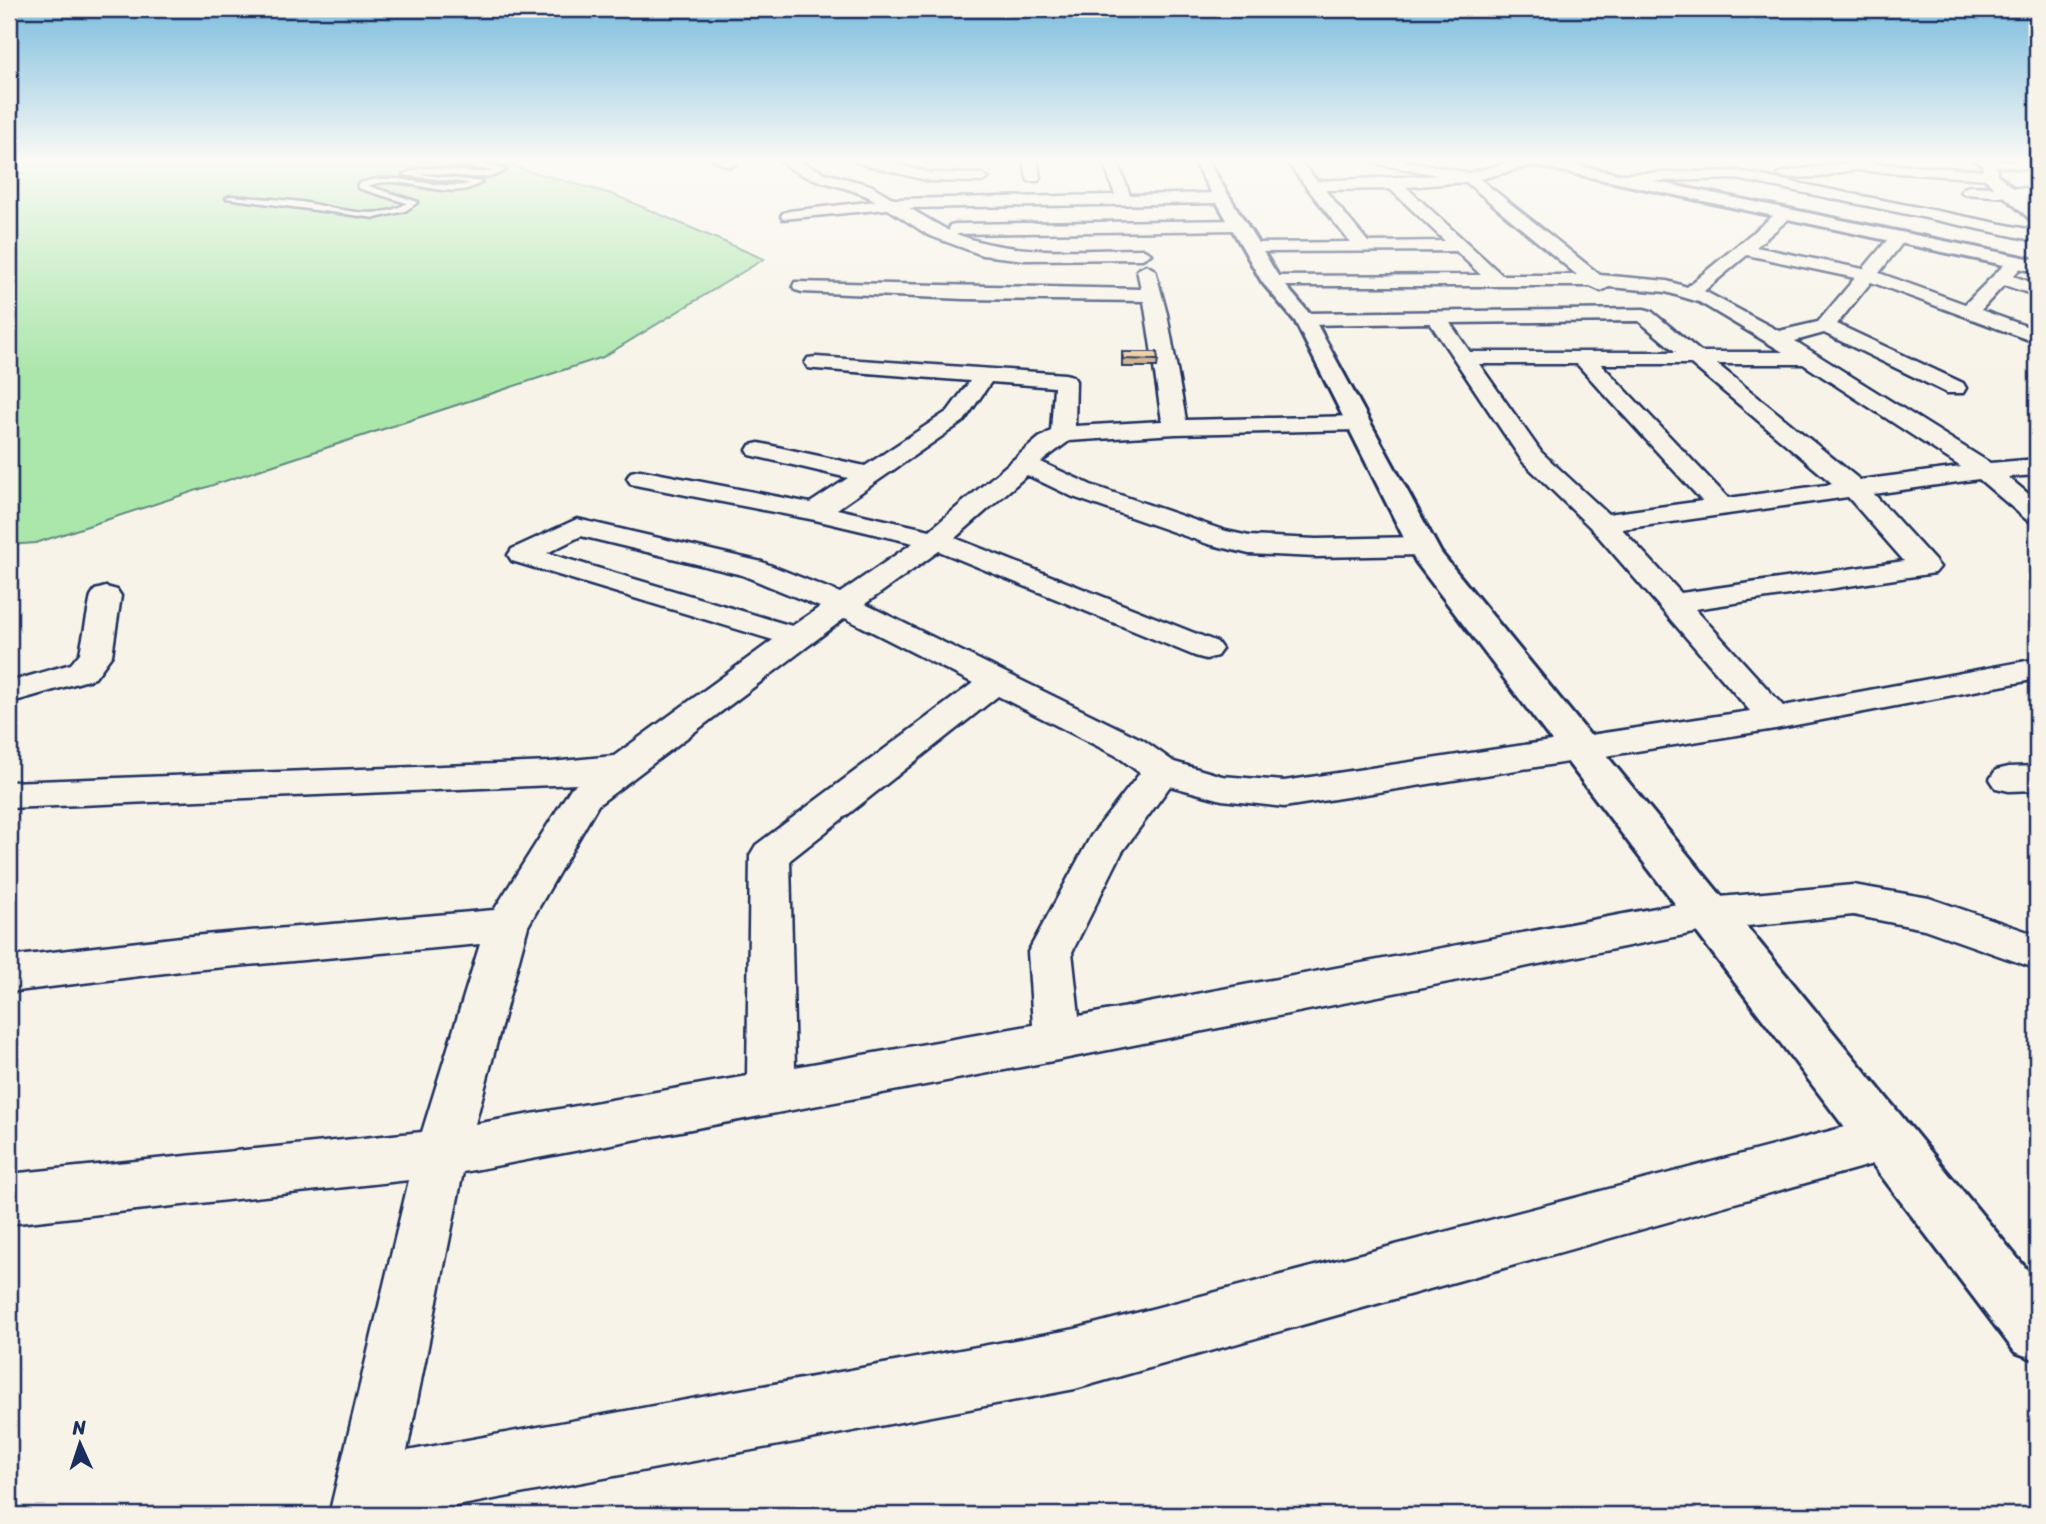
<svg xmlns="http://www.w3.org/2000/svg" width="2046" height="1524" font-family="Sriracha,sans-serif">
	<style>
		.green { fill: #abe6ab; stroke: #638a84; stroke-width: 2 }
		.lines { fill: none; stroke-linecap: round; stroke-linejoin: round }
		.lane-casing { stroke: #1b2f5e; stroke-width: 5 }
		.street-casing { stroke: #1b2f5e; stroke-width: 5 }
		.secondary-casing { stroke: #1b2f5e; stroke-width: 6 }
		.lane { fill: #f7f3e8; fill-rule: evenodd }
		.street { fill: #f7f3e8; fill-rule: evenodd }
		.secondary { fill: #f7f3e8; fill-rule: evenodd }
		.wall { fill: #ceb18a; stroke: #1b2f5e; stroke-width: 2 }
		.building { fill: #efcea0; stroke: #1b2f5e; stroke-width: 2 }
	</style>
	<rect width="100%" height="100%" fill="#f7f3e8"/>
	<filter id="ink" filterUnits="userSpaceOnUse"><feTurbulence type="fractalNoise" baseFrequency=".0143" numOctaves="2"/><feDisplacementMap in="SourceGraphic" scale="14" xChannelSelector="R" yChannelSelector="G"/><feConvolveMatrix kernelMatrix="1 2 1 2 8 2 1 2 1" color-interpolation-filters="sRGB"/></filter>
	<g filter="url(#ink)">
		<polygon class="green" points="9,160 489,160 612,194 764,259 603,357 36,543 9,545"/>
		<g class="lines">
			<defs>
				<path id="lane" d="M461,160L506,170C481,186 446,170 418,174L482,182C448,206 405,171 368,186L418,202L405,211L375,218L226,198L230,196C254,198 277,199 301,202C335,207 376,223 407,203L358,188V184C394,170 428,189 465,185L469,183L403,175C430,159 464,177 493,171L459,165Z"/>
				<g id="street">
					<polygon points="713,160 735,160 737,163 730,167"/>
					<path d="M779,160H797L825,173L870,185L894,199L1115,195L1103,160H1117L1130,195L1220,193L1228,198L1220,203L909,208L949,231L950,225L956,224L1239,220L1247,225L1239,230L956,234C1015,257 1080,249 1142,249L1151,254L1142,259L1025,260L982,255L928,235L888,209L783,219L781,216L783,213L789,211L876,201C847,183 804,184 779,160Z"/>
					<polygon points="856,160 880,160 930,173 982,174 989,178 982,182 930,181 858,163"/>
					<polygon points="1023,160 1037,160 1040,178 1038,181 1028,181"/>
					<path d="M1285,160H1299L1317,181L1438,175L1379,164L1372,160H1401L1469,173L1519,160H1543L1541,163L1480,179L1600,275L1667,281L1687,287L1780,210H1792L1794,213L1792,216L1756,247L1863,269L1893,233H1905L1907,237L1879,273L1965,304L2011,258H2023L2026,262L2013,276L2037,284V296L2004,285L1981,310L2037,330V343L1871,282L1837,324L1963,383L1966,388L1963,393H1947L1824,333L1795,341L1990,463L2037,459V475L2008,477L2037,501V522L2027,520L1979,479L1874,494L1935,561L1940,567L1935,573L1695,609L1783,706L2037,659V679L1775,729L1284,807L1222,800L1170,786L1122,852L1072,952L1079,1016L1709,898L1853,885L1929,898L2037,935V969L1924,929L1853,915L1709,930L1058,1060L463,1172L407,1451L1075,1329L1887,1116L1905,1123L1913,1139L1905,1155L1075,1389L409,1515H329L409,1180L9,1224V1174L422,1132L480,944L181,971L9,992V957L181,937L494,910L571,788L577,784L9,808V782L551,762L614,756L773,640L512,561L508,555L512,549L577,519L762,562L840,593L913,543L815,520L640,486L631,484L627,478L631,472L640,470L810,503L848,478L750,455L747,450L750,445L759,443L865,466L948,411L970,381L816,369L808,368L805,363L808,358L816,357L1065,374L1073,376L1076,381L1075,426L1162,421L1144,301L964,299L802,292L795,290L793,286L795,282L1141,289L1137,270L1146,265L1155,270L1167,314L1186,420L1358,416L1366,418L1370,423L1366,428L1358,430L1175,434L1069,441L1041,462L1091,485L1226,531L1249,536L1316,539L1422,537L1432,540L1436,546L1432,552L1422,555L1316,557L1249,554L1208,544L1073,497L1027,475L955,538L1217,642L1222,649L1217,656L1206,659L1195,656L939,551L865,604L1143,740L1174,762L1222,776L1284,781L1750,711L1592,529L1523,462L1430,323L1304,325L1297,323L1294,319L1297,315L1304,313L1644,309L1651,311L1701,352H1783L1699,302L1666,292L1609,287L1601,291L1590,286H1265L1263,282L1272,276L1481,275L1456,251L1247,252L1244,248L1253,243L1350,242ZM1466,182L1577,275H1502L1406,187ZM1390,189L1445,241L1368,242L1325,190ZM1747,255L1855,278L1818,322L1779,331L1704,291ZM1639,321L1676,352H1470L1450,323ZM1479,364H1577L1702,501L1608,514L1541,452ZM1601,364H1691L1833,484L1728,498ZM1717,364H1803L1961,467L1860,480ZM991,382L1054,387L1051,431L1039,438L930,530L837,509L964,421ZM1848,497L1904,561L1681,593L1622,529ZM581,536L742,575L820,607L792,626L547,553ZM845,618L973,683L756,845L750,855L747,1076L475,1124L528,926L598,805ZM998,696L1117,756L1140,773L1091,836L1028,952L1033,1025L795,1067L790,860Z"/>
					<polygon points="1974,160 2037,162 2037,170 1981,164"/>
					<path d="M1852,162L1989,171L1996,175L1989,179L1852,170L1819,177L1785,178L1778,174C1783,170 1839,165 1852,162Z"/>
					<polygon points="1737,171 2037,231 2037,241 1737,179 1617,182 1610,178 1617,174"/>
					<polygon points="1969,186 2037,189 2037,199 1964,194 1961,191 1964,188"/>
					<polygon points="106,587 117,590 121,596 112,655 95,678 9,703 9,682 71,664 80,653 91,596 95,590"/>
					<polygon points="2037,766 2037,790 2009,791 1996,788 1990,779 1996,770 2009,767"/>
				</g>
				<g id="secondary">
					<polygon points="1193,160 1207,160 1280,279 1314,319 1441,553 2037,1282 2037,1360 2015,1352 1416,562 1295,321 1262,282"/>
					<polygon points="1522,160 1550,160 2037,260 2037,272 1529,164"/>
					<polygon points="1982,160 1996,160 1997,174 2037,208 2037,221 2031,220 1984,178"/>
				</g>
			</defs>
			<use href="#lane" class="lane-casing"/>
			<use href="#street" class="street-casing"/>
			<use href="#secondary" class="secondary-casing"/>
			<use href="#lane" class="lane"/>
			<use href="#street" class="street"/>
			<use href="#secondary" class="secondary"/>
		</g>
		<polygon class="wall" points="1122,352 1158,360 1157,367 1122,367"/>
		<polygon class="building" points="1122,352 1157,352 1158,360 1123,359"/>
	</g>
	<linearGradient id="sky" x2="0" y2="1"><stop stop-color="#7cbdde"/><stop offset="0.43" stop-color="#fbfaf5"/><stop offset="1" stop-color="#fbfaf5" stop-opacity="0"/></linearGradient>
	<rect width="2046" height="373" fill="url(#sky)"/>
	<rect width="2046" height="1524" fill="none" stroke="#f7f3e8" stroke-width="35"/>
	<rect x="18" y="18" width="2011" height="1489" fill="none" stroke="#1b2f5e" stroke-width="2.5" filter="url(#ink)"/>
	<g transform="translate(80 1444) rotate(357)" stroke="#f7f3e8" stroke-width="5" paint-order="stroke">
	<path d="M0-5L12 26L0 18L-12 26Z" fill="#1b2f5e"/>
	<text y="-10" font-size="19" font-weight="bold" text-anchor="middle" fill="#1b2f5e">N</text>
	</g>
</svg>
